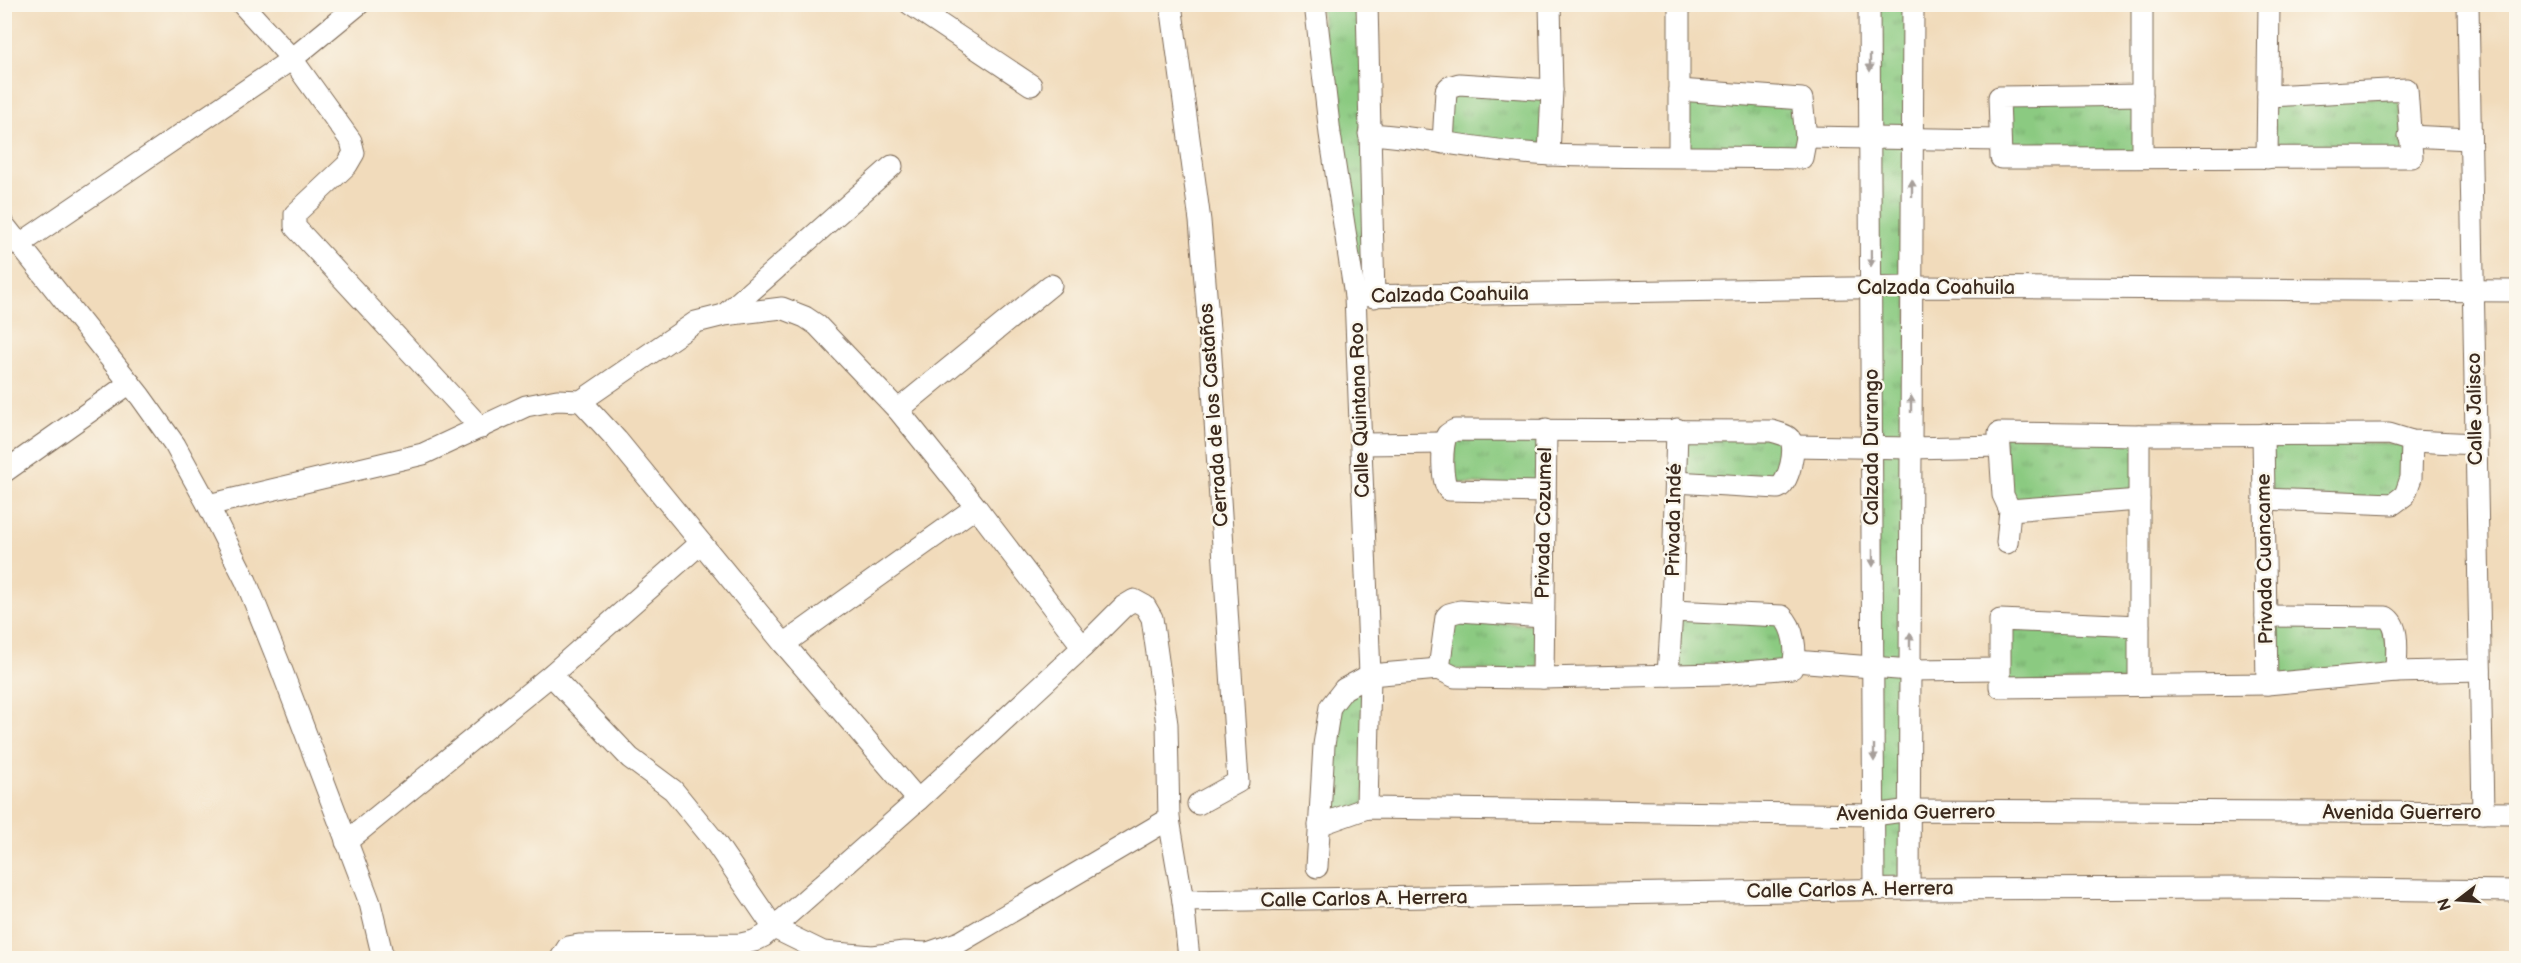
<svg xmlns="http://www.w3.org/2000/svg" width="2521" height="963" font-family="'Balsamiq Sans',sans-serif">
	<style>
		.park { fill: url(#park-tufts); stroke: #637a50; stroke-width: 1.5 }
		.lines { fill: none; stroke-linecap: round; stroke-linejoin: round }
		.minor-casing { stroke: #7b6855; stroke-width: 23 }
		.minor { stroke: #fff; stroke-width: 21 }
		.oneway { fill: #a79f9a }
		.labels { text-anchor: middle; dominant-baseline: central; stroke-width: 5; stroke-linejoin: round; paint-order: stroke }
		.street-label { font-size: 20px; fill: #3b2a1e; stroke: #fbf7ec }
	</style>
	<defs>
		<pattern id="park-tufts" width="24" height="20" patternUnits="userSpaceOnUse" patternTransform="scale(1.5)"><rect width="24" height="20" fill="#8bca81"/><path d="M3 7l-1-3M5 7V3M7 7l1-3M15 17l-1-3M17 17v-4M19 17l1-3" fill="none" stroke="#73a469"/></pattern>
	</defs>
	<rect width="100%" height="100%" fill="#fbf7ec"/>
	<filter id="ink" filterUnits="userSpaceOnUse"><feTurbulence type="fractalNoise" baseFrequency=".0167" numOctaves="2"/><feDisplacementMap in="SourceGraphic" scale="12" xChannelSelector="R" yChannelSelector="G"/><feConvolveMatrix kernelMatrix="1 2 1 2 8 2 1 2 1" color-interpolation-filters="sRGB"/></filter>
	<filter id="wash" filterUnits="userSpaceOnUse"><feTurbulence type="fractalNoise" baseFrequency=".008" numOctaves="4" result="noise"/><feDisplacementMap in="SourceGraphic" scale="24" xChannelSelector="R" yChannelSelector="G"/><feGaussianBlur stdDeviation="1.35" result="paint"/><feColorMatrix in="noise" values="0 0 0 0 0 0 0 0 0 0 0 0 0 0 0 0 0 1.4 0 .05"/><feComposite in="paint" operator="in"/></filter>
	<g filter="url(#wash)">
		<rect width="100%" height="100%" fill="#f1dbbb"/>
		<g class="park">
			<polygon points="1320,5 1362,5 1369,291 1359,292"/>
			<polygon points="1873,5 1909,5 1905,883 1879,885"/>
			<polygon points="1549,92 1547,152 1446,142 1449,93"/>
			<polygon points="1682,93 1800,102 1801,155 1681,154"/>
			<polygon points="2399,97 2407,153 2272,154 2273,100"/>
			<polygon points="2136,98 2137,154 2003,157 2001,99"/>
			<polygon points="1680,433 1783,438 1784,484 1678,480"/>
			<polygon points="2002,436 2136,439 2137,499 2012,509"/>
			<polygon points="1539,437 1539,487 1453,483 1455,438"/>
			<polygon points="2267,439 2408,444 2402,492 2393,499 2268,497"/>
			<polygon points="1676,615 1779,620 1789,629 1788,667 1671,671"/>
			<polygon points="2270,621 2388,622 2390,668 2272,680"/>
			<polygon points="1451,622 1537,624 1538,673 1442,669"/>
			<polygon points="2003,624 2134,629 2136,680 2003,684"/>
			<polygon points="1367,680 1364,807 1321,822 1332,710"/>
		</g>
	</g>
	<g filter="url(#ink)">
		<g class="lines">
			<defs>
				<g id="minor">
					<polyline points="242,4 292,59 351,141 354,153 347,165 295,214 295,227 481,428"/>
					<polyline points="910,4 1031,85"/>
					<polyline points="1171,4 1200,221 1210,342 1238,782 1198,804"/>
					<polyline points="1315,4 1330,134 1355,296 1370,675 1367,808"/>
					<polyline points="1367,4 1374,297"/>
					<polyline points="1869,4 1874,890"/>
					<polyline points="2468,4 2483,813"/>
					<polyline points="2142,95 1999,97 2001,158 2412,157 2407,89 2268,96"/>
					<path d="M1369,134C1430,138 1490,152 1551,155C1634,158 1718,156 1802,158L1806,137L1802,99L1679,90"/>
					<polyline points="2409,136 2470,139"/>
					<polyline points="1806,137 2000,140"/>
					<polyline points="1443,143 1446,91 1449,87 1459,84 1552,90"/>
					<polyline points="1549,155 1552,90 1550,4"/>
					<polyline points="1679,156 1679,4"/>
					<polyline points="2142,157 2142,4"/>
					<polyline points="2267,158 2269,4"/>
					<polyline points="4,225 140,396 175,445 208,505 246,581 279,663 370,903 383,958"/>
					<polyline points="20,244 292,59 359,4"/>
					<polyline points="1355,296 1912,287 2516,291"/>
					<polyline points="724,315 892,166"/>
					<polyline points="581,401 617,440 784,644 918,800"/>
					<polyline points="898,410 1051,285"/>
					<polyline points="2263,434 2267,684"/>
					<polyline points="2139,435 2139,685"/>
					<polyline points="1362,444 1444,443"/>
					<polyline points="1793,446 1911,448 1999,446"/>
					<polyline points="4,472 130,383"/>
					<path d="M1545,492L1449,490C1441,484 1441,444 1447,435C1449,433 1453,431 1455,430L1772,431C1778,433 1786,434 1790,439C1797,448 1789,483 1778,488L1675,482"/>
					<polyline points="2264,499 2393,504 2405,495 2411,478 2412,441"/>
					<polyline points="208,505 423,454 526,406 557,400 581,401 696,322 724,315 782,308 805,317 817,325 898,410 976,507 1083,647"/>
					<polyline points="2010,510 2139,500"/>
					<polyline points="2007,543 2010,510 2003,495 1999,433 2139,435 2389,434 2412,441 2476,444"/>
					<path d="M2266,616L2386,617C2401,626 2396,655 2396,672"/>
					<polyline points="2139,626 2000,620 2000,687 2267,684 2396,672 2480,670"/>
					<polyline points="784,644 976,507"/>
					<polyline points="1795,661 1910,670 1998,669"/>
					<polyline points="1439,669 1446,617 1449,614 1460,611 1543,617"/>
					<polyline points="551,675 630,758 673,790 713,839 774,928 823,952 873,956 904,952 928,953 960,942 1169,819"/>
					<polyline points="1668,675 1672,611 1677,429"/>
					<polyline points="1543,678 1546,429"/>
					<polyline points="1319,825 1367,808 1874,815 1910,810 2516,813"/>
					<polyline points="346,842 551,675 701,543"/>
					<path d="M1317,867L1324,745L1330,707L1344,689L1370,675L1439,669L1455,677L1543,678L1720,674L1792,668C1798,653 1794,627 1782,616L1672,611"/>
					<polyline points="1909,889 1913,4"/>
					<polyline points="1183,901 1909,889 2258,888 2516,891"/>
					<polyline points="561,958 568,947 579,945 741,944 754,941 764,936 918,800 1083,647 1124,606 1134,600 1145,606 1152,618 1167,724 1169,819 1183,901 1189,958"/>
				</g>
			</defs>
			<use href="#minor" class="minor-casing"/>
			<use href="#minor" class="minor"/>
		</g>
		<defs><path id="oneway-solid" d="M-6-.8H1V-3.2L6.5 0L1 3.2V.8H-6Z" transform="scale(1.5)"/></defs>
		<g class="oneway">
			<use href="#oneway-solid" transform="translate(1870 63) rotate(90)"/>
			<use href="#oneway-solid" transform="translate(1912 188) rotate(-90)"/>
			<use href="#oneway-solid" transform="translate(1871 258) rotate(90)"/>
			<use href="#oneway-solid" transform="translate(1911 404) rotate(-90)"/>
			<use href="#oneway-solid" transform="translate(1873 558) rotate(90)"/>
			<use href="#oneway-solid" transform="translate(1910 641) rotate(-90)"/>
			<use href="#oneway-solid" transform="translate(1874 753) rotate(90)"/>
		</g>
	</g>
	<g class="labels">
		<g class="street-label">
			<text x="1936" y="288">Calzada Coahuila</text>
			<text transform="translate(1450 295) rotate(-1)">Calzada Coahuila</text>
			<text transform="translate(2475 409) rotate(-91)">Calle Jalisco</text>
			<text transform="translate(1360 410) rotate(-92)">Calle Quintana Roo</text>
			<text transform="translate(1214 415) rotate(-94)">Cerrada de los Castaños</text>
			<text transform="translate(1872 447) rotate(-90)">Calzada Durango</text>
			<text transform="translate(1674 520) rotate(-89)">Privada Indé</text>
			<text transform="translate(1544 523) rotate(-89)">Privada Cozumel</text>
			<text transform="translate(2265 559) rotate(-91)">Privada Cuancame</text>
			<text transform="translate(1916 813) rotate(-1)">Avenida Guerrero</text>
			<text x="2402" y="813">Avenida Guerrero</text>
			<text transform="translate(1850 890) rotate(-1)">Calle Carlos A. Herrera</text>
			<text transform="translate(1364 899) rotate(-1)">Calle Carlos A. Herrera</text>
		</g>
	</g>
	<rect width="2521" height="963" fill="none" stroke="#fbf7ec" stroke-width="24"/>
	<g transform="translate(2458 900) rotate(253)" stroke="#fbf7ec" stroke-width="4.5" paint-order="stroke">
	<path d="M0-4.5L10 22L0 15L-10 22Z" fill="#3b2a1e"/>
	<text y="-9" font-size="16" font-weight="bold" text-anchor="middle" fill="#3b2a1e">N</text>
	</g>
</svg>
